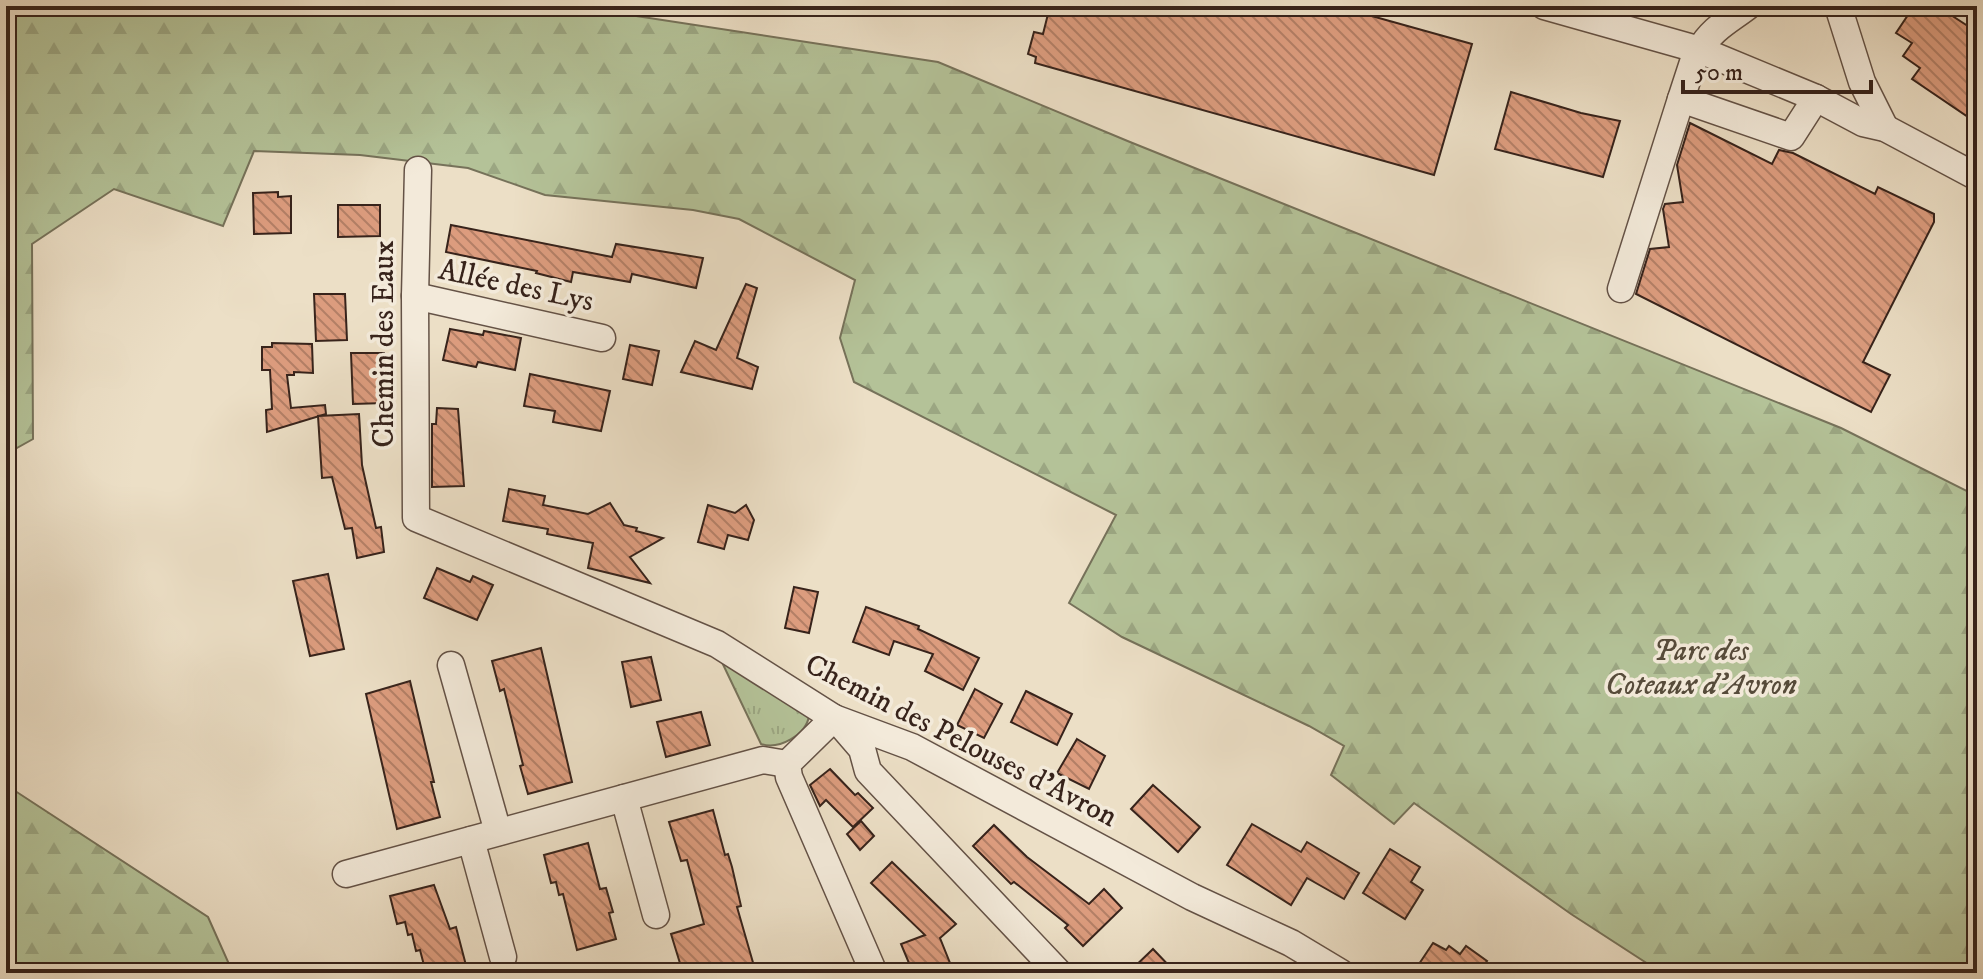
<svg xmlns="http://www.w3.org/2000/svg" width="1983" height="979" font-family="'IM FELL DW Pica',serif">
	<style>
		.grass { fill: url(#grass-tufts); stroke: #76725a; stroke-width: 2 }
		.forest { fill: url(#forest-firs); stroke: #76725a; stroke-width: 2 }
		.building { fill: url(#building-back-hatch); stroke: #37231b; stroke-width: 2 }
		.lines { fill: none; stroke-linecap: round; stroke-linejoin: round }
		.minor-casing { stroke: #645246; stroke-width: 29 }
		.minor { stroke: #f3eada; stroke-width: 26 }
		.labels { text-anchor: middle; dominant-baseline: central; stroke-width: 7; stroke-linejoin: round; paint-order: stroke }
		.street-label { font-size: 30px; fill: #37231b; stroke: #f3eada }
		.park-label { font-size: 30px; font-style: italic; fill: #564b3a; stroke: #f3eada }
	</style>
	<defs>
		<pattern id="grass-tufts" width="24" height="20" patternUnits="userSpaceOnUse" patternTransform="scale(2)"><rect width="24" height="20" fill="#b4c298"/><path d="M3 7l-1-3M5 7V3M7 7l1-3M15 17l-1-3M17 17v-4M19 17l1-3" fill="none" stroke="#9ba682"/></pattern>
		<pattern id="forest-firs" width="22" height="20" patternUnits="userSpaceOnUse" patternTransform="scale(2)"><rect width="22" height="20" fill="#b4c298"/><path d="M5 1l3.5 6h-7zM16 11l3.5 6h-7z" fill="#9ba682"/></pattern>
		<pattern id="building-back-hatch" width="6" height="6" patternUnits="userSpaceOnUse" patternTransform="scale(2)"><rect width="6" height="6" fill="#dc9c7e"/><path d="M-1 5l2 2M0 0l6 6M5-1l2 2" fill="none" stroke="#b37f66"/></pattern>
	</defs>
	<rect width="100%" height="100%" fill="#ecdfc6"/>
	<filter id="stains"><feTurbulence type="fractalNoise" baseFrequency=".0025" numOctaves="4"/><feColorMatrix values="0 0 0 0 .2 0 0 0 0 .09 0 0 0 0 .02 0 0 0 .5 -.17"/></filter>
	<radialGradient id="worn" r=".72"><stop offset=".6" stop-color="#630" stop-opacity="0"/><stop offset="1" stop-color="#630" stop-opacity=".3"/></radialGradient>
	<path class="grass" d="M719,656L809,716C806,735 779,750 761,744Z"/>
	<g class="forest">
		<polygon points="6,6 400,6 610,12 938,62 1130,142 1841,428 1977,496 1977,973 1662,973 1571,914 1414,803 1394,824 1331,775 1344,746 1309,726 1122,637 1069,603 1116,515 854,382 840,338 855,280 739,219 693,210 545,195 468,168 360,155 254,151 223,226 114,189 32,244 33,439 6,454"/>
		<polygon points="6,785 208,917 233,973 6,973"/>
	</g>
	<g class="building">
		<polygon points="1050,6 1336,6 1472,44 1434,175 1035,63 1036,57 1028,54 1034,32 1043,34"/>
		<polygon points="1914,6 1937,6 1977,32 1977,123 1912,79 1920,68 1903,56 1912,43 1896,33"/>
		<polygon points="1511,92 1581,113 1620,121 1603,177 1495,149"/>
		<polygon points="1690,123 1772,164 1779,150 1793,153 1875,194 1878,187 1934,214 1934,222 1863,362 1890,375 1871,412 1636,294 1650,249 1669,247 1663,209 1665,204 1683,202 1677,165"/>
		<polygon points="278,192 278,197 291,196 291,233 254,234 253,193"/>
		<polygon points="338,205 380,205 380,236 338,237"/>
		<polygon points="451,225 612,257 616,244 703,258 696,288 632,274 630,282 573,272 571,282 536,273 537,271 446,252"/>
		<polygon points="746,284 757,288 737,358 758,367 752,389 681,372 695,341 716,350"/>
		<polygon points="314,294 345,294 347,340 316,341"/>
		<polygon points="450,329 483,335 484,331 521,338 515,370 478,362 476,367 443,360"/>
		<polygon points="272,343 312,344 313,373 294,372 294,375 287,375 291,408 325,405 326,414 267,432 266,410 272,409 270,370 262,370 262,347 272,347"/>
		<polygon points="630,345 659,351 652,385 623,379"/>
		<polygon points="351,353 384,353 385,403 353,404"/>
		<polygon points="530,374 610,391 601,431 553,422 555,411 524,406"/>
		<polygon points="437,408 458,409 464,486 432,487 432,424 436,424"/>
		<polygon points="359,414 362,465 376,528 381,527 384,552 357,558 352,528 345,529 332,477 322,478 318,416"/>
		<polygon points="509,489 545,496 543,505 588,514 610,503 624,525 637,528 636,531 663,538 630,557 650,583 588,568 593,543 547,534 548,529 503,521"/>
		<polygon points="708,505 735,513 746,505 754,520 748,540 728,535 724,549 698,542"/>
		<polygon points="437,568 470,582 473,576 493,585 477,620 424,598"/>
		<polygon points="328,574 344,649 310,656 293,581"/>
		<polygon points="794,587 818,592 809,633 785,628"/>
		<polygon points="866,607 919,626 918,629 979,658 963,690 925,671 933,654 894,641 889,655 853,642"/>
		<polygon points="541,648 572,782 528,794 520,766 523,765 504,689 500,691 492,661"/>
		<polygon points="651,657 661,700 631,707 622,662"/>
		<polygon points="410,681 434,782 431,782 440,817 397,829 366,694"/>
		<polygon points="975,689 1002,704 984,738 957,725"/>
		<polygon points="1026,691 1072,714 1057,745 1011,722"/>
		<polygon points="701,712 710,745 666,757 657,722"/>
		<polygon points="1077,739 1105,756 1089,789 1057,773"/>
		<polygon points="830,769 855,795 858,793 873,808 853,827 826,800 820,806 810,785"/>
		<polygon points="1153,785 1200,827 1178,852 1131,809"/>
		<polygon points="713,810 725,855 728,854 732,867 741,906 737,907 756,973 683,973 671,934 704,924 687,860 681,861 669,822"/>
		<polygon points="861,821 874,836 860,850 847,834"/>
		<polygon points="1252,824 1301,852 1307,842 1359,873 1344,899 1307,878 1291,905 1227,865"/>
		<polygon points="994,825 1027,857 1089,904 1104,889 1122,908 1083,946 1065,928 1068,925 1014,882 1011,884 973,846"/>
		<polygon points="588,843 600,889 606,888 613,912 609,913 616,939 577,950 563,894 559,895 556,882 551,883 544,855"/>
		<polygon points="1390,849 1420,867 1411,882 1423,890 1405,919 1363,893"/>
		<polygon points="892,862 956,924 940,938 954,973 921,973 918,965 911,968 901,944 925,935 871,883"/>
		<polygon points="434,885 450,929 456,927 468,973 426,973 420,950 416,951 412,934 408,935 405,922 397,924 390,896"/>
		<polygon points="1433,943 1446,950 1449,946 1460,954 1466,946 1487,961 1481,969 1485,973 1413,973"/>
		<polygon points="1153,949 1176,973 1128,973"/>
	</g>
	<g class="lines">
		<defs>
			<g id="minor">
				<polyline points="1544,6 1700,50 1816,98 1863,123 1885,128 1977,177"/>
				<polyline points="1838,6 1862,82 1885,128"/>
				<polyline points="1697,50 1681,99 1791,137 1816,98"/>
				<path d="M1700,50C1711,29 1730,20 1748,6"/>
				<polyline points="418,170 415,296 416,518 717,644 834,718 912,747 1192,897 1291,943 1341,973"/>
				<polyline points="1621,289 1681,99"/>
				<polyline points="415,296 602,338"/>
				<polyline points="451,665 498,832"/>
				<polyline points="834,718 787,764 789,777 874,973"/>
				<polyline points="837,720 862,749 868,771 1059,973"/>
				<polyline points="624,798 656,915"/>
				<polyline points="471,840 503,957"/>
				<polyline points="346,874 763,760 787,764"/>
			</g>
		</defs>
		<use href="#minor" class="minor-casing"/>
		<use href="#minor" class="minor"/>
	</g>
	<g class="labels">
		<g class="street-label">
			<text transform="translate(516 286) rotate(12)">Allée des Lys</text>
			<text transform="translate(384 344) rotate(-90)">Chemin des Eaux</text>
			<text transform="translate(961 741) rotate(27)">Chemin des Pelouses d'Avron</text>
		</g>
		<g class="park-label">
			<text x="1701" y="651">Parc des<tspan x="1701" dy="34">Coteaux d'Avron</tspan></text>
		</g>
	</g>
	<rect width="1983" height="979" fill="none" stroke="#ecdfc6" stroke-width="32"/>
	<rect x="8" y="8" width="1967" height="963" fill="none" stroke="#37231b" stroke-width="4"/>
	<rect x="16" y="16" width="1951" height="947" fill="none" stroke="#37231b" stroke-width="2"/>
	<path d="M1683 80v12h188v-12" fill="none" stroke="#37231b" stroke-width="4"/>
	<text x="1695" y="80" font-size="24" fill="#37231b" stroke="#f3eada" stroke-width="6" paint-order="stroke">50 m</text>
	<rect width="100%" height="100%" filter="url(#stains)"/>
	<rect width="100%" height="100%" fill="url(#worn)"/>
</svg>
